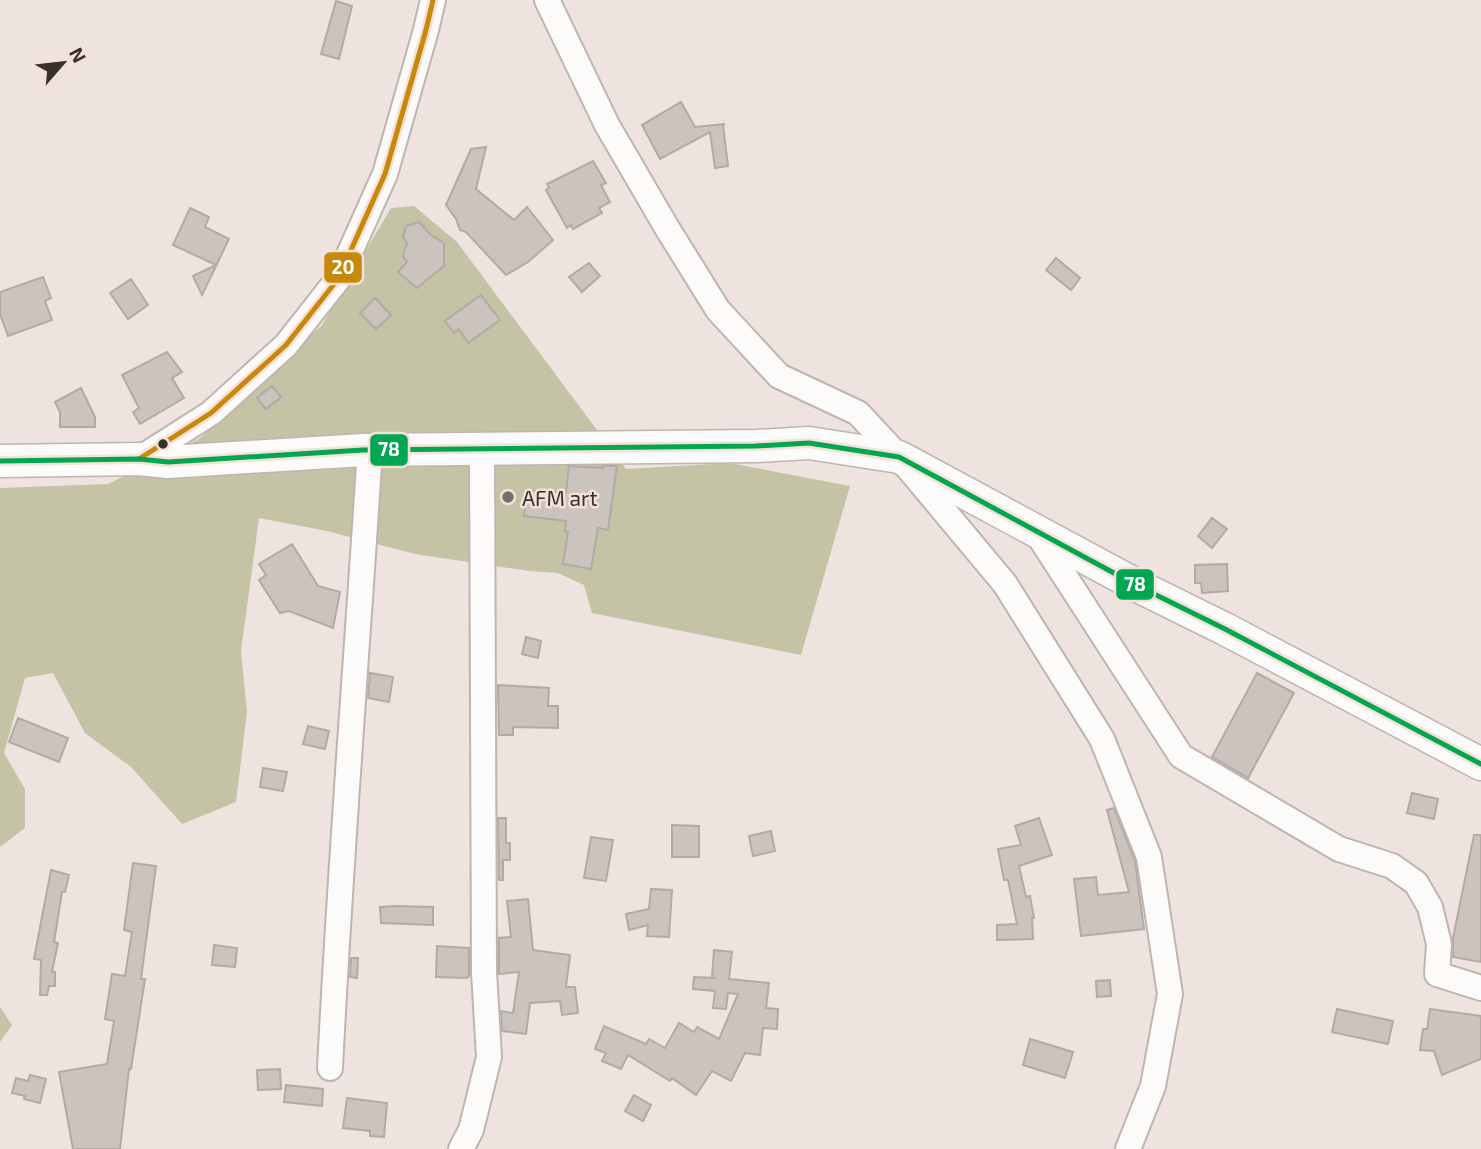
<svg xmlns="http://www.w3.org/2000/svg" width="1481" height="1149" font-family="'Exo 2',sans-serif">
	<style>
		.forest { fill: #c5c3a5 }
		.building { fill: #cac3be; stroke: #b2aba5; stroke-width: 2 }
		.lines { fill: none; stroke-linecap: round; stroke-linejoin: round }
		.minor-casing { stroke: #beb5b1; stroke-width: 28 }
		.major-casing { stroke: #beb5b1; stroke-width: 35 }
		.minor { stroke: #fcfbfa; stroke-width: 24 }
		.major { stroke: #fcfbfa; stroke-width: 32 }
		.bus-1-casing { stroke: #f5e1d7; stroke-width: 10 }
		.bus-2-casing { stroke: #f5e1d7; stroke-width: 10 }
		.bus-1 { stroke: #c7880b; stroke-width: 5 }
		.bus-2 { stroke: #00a651; stroke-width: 5 }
		.bus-dot { fill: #38302c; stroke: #f5e1d7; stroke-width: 2.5 }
		.poi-dot { fill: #786f6a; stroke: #f5e1d7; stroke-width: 2.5 }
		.labels { text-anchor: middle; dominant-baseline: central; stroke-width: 5; stroke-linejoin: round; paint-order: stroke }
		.poi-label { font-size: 21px; fill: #38302c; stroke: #f5e1d7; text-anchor: start }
		.line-badge { stroke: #f5e1d7; stroke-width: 2.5 }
		.badge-label { font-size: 19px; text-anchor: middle; font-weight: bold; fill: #fff }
	</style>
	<rect width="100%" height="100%" fill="#eee3de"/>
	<g class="forest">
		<polygon points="414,206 457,242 626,469 730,463 850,486 801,655 592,613 584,585 558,573 529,571 415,554 327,531 259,518 241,651 247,712 236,802 182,824 131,767 85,733 53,673 25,678 4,753 25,789 25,828 0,847 0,488 108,484 199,439 322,325 391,208"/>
		<polygon points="0,1007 12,1025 0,1042"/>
	</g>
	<g class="building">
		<polygon points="336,1 352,6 339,59 321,54"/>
		<polygon points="681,102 695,127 725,124 723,125 728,166 715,168 710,132 660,159 642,125"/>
		<polygon points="486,147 476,189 514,220 527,207 553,240 528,262 506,275 466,232 460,230 456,219 446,205 471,149"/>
		<polygon points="593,161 606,183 601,185 610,202 599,208 602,213 573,229 571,225 567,228 546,190 549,188 547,184"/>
		<polygon points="190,208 209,217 205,227 229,239 202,295 193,276 216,265 173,245"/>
		<polygon points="419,222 431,235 444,243 444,266 417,288 398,272 407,262 403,256 407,243 403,237 406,226"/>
		<polygon points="1056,258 1080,278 1071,290 1046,270"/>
		<polygon points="589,263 600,276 582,292 569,277"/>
		<polygon points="43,277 51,298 45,301 52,320 8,336 0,314 0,292"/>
		<polygon points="131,279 148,305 128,319 110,293"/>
		<polygon points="481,295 500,320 468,343 459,329 454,333 445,321"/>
		<polygon points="375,298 391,315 376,329 360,313"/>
		<polygon points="167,352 182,372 172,378 184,398 140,424 133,412 139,408 122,375"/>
		<polygon points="272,386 281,397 266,409 257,398"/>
		<polygon points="81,388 95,417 95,427 60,427 60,412 55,402"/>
		<polygon points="569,466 603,468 603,466 617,466 608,530 598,528 591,569 563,564 568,532 565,531 566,521 524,516 527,490 566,493"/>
		<polygon points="1212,518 1227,529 1212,548 1198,536"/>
		<polygon points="292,544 318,586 340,592 333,628 289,611 280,613 259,580 266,575 259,564"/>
		<polygon points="1227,564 1228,591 1202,593 1201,583 1195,583 1195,565"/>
		<polygon points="526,637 541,641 538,658 522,654"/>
		<polygon points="370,673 393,677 389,702 368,698"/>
		<polygon points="1257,673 1294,693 1248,778 1212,757"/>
		<polygon points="498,685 549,688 548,706 558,706 558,728 513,727 513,735 499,735"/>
		<polygon points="18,718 68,738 59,762 9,742"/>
		<polygon points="308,726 329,731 325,749 303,744"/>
		<polygon points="263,768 287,772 283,791 260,787"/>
		<polygon points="1412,793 1438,799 1434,819 1407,813"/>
		<polygon points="1114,808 1135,861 1144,929 1081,936 1074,879 1096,877 1098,895 1129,892 1107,810"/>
		<polygon points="498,818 506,818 506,843 510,843 510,860 503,860 503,880 499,880"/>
		<polygon points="1039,818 1052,855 1019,866 1026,897 1030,896 1034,918 1032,918 1033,939 997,940 997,925 1017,924 1008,880 1004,880 998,849 1021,845 1015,826"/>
		<polygon points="672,825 699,826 699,857 672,857"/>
		<polygon points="771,831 775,851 753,856 749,836"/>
		<polygon points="1474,835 1481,835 1481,962 1453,957 1453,938"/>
		<polygon points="591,837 613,840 606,881 584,878"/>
		<polygon points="133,863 156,866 141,979 145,979 131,1069 129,1069 120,1149 73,1149 59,1072 107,1064 114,1021 105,1019 112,974 125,976 132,932 124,930"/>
		<polygon points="51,870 69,875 65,892 62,892 54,942 58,943 52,972 55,972 55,986 49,986 47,995 40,995 41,960 34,959"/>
		<polygon points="651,889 672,890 669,937 647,936 648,925 629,930 626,914 649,909"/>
		<polygon points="528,899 533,950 570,955 566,987 575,987 578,1013 562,1015 560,1001 530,1003 526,1034 502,1031 501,1011 513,1013 519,972 499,974 499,938 511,937 507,901"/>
		<polygon points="396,906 433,907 433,925 381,923 380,907"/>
		<polygon points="214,945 237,948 235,967 212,965"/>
		<polygon points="437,946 469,948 469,976 467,978 436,977"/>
		<polygon points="714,950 732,952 729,979 769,983 766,1008 778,1009 777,1029 763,1028 760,1055 745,1053 731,1081 712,1071 696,1095 672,1078 670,1081 628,1055 621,1069 602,1061 606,1053 595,1049 604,1026 646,1044 649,1039 665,1048 679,1023 694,1032 697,1027 719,1039 738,994 728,993 726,1009 713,1008 715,991 693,989 694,977 716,978 712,978"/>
		<polygon points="351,958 358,958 357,978 350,977"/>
		<polygon points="1110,980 1111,996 1097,997 1096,981"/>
		<polygon points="1337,1009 1393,1021 1388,1044 1332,1032"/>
		<polygon points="1430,1009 1481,1016 1481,1059 1442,1075 1434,1051 1420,1050 1423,1029 1427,1029"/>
		<polygon points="1030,1039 1073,1052 1065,1078 1023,1065"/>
		<polygon points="280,1069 281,1089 258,1090 257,1070"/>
		<polygon points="30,1075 46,1079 40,1103 24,1099 25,1096 12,1093 16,1078 28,1081"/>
		<polygon points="286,1085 323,1089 322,1106 284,1102"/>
		<polygon points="634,1095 651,1105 643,1121 625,1111"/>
		<polygon points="347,1098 387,1103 384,1137 370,1136 370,1131 343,1128"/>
	</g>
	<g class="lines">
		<defs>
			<g id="minor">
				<polyline points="547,0 607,125 667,228 718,310 779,376 858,413 899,457 1005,584 1102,739 1149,857 1170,994 1153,1086 1128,1149"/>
				<polyline points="139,459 211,413 286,345 338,279 385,174 426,30 433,0"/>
				<polyline points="1035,530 1181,756 1339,849 1392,866 1416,883 1430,907 1439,944 1437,974 1481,988"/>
				<path d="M330,1068C340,867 356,666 369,465L363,450"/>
				<polyline points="461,1149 471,1130 489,1057 484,972 482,448"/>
			</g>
			<polyline id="major" points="0,461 139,459 168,462 363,450 756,446 809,443 899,457 1138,586 1225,629 1481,764"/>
		</defs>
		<use href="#minor" class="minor-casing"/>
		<use href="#major" class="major-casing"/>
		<use href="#minor" class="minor"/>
		<use href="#major" class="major"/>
		<defs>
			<polyline id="bus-1" points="139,459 211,413 286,345 338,279 385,174 426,30 433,0"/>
			<polyline id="bus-2" points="0,461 139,459 168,462 363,450 756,446 809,443 899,457 1138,586 1225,629 1481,764"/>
		</defs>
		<use href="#bus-1" class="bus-1-casing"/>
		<use href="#bus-2" class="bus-2-casing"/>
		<use href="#bus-1" class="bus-1"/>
		<use href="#bus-2" class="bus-2"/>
	</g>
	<circle class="bus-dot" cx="163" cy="444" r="6"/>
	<circle class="poi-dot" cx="508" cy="497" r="7"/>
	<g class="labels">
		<g class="poi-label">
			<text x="522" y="497">AFM art</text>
		</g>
	</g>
	<g class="line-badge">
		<rect x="323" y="251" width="40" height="33" rx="7" fill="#c7880b"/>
		<rect x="369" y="433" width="40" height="34" rx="7" fill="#00a651"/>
		<rect x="1115" y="568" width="40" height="33" rx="7" fill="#00a651"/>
	</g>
	<g class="badge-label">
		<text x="343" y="274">20</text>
		<text x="389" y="456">78</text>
		<text x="1135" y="591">78</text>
	</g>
	<g transform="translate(63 63) rotate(62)" stroke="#f5e1d7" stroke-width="5" paint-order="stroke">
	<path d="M0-5L12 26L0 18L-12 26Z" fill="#38302c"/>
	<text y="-10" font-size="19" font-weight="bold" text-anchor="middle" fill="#38302c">N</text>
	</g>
</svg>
